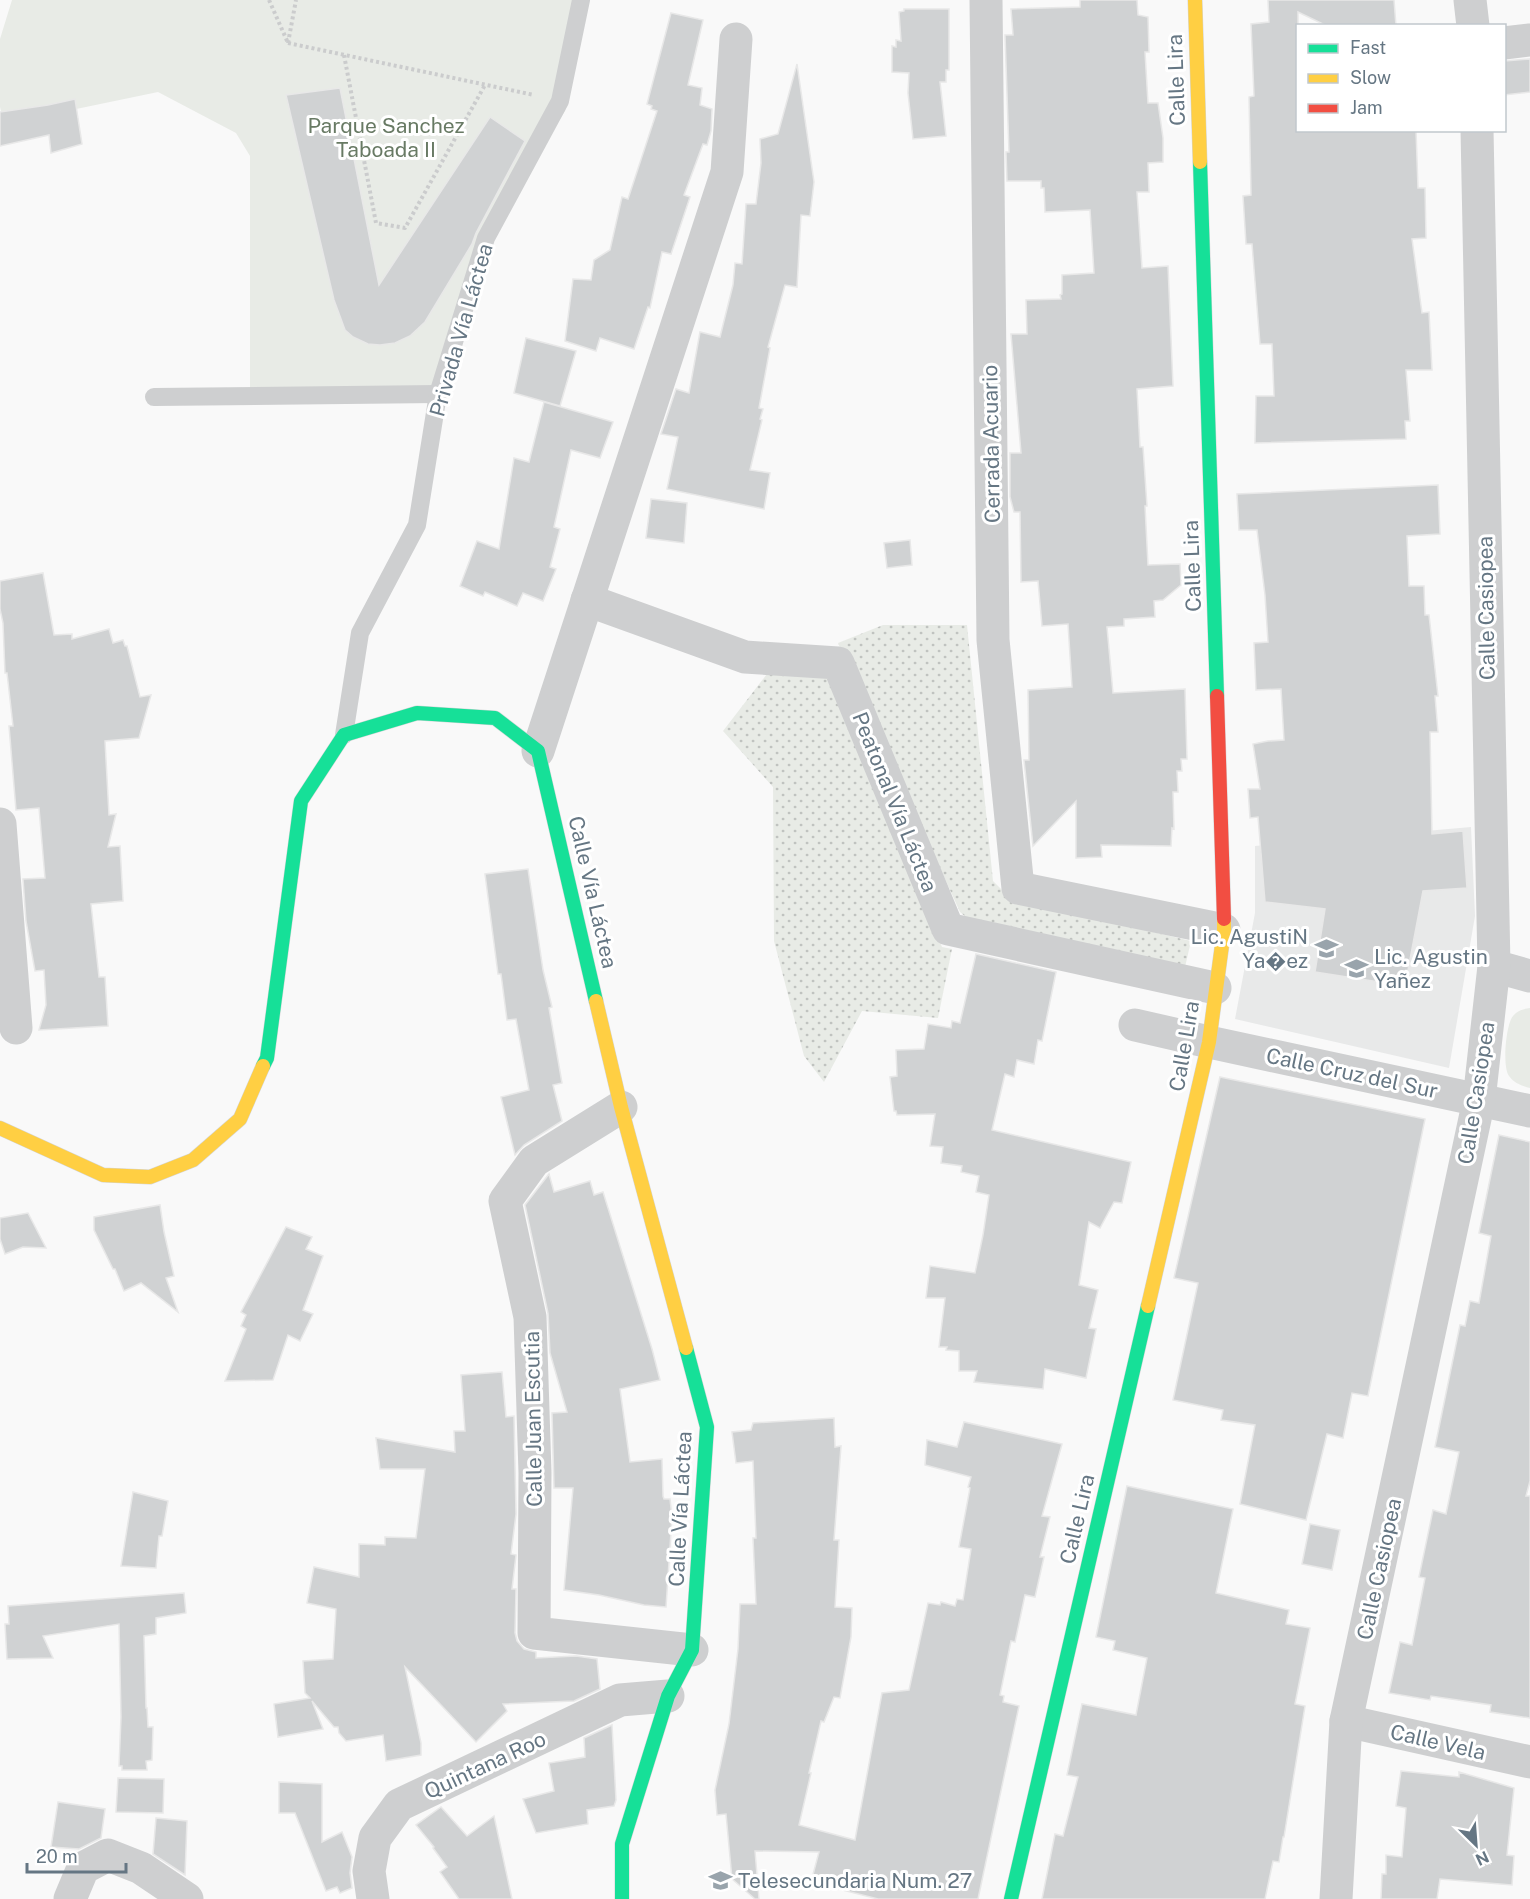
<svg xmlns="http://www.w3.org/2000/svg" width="1530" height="1899" font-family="'Public Sans',sans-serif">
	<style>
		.built { fill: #e8e9e9 }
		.grass { fill: url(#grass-dots) }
		.park { fill: #e8ebe6 }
		.building { fill: #d0d2d3; stroke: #e8e8e8; stroke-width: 1.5 }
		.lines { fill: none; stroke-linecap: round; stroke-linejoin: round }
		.fast-casing { stroke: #d5d6d7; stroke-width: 15 }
		.slow-casing { stroke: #d5d6d7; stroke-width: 15 }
		.jam-casing { stroke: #d5d6d7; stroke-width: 15 }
		.path { stroke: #cbcccd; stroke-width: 4; stroke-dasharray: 3 3; stroke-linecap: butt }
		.lane { stroke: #cecfd0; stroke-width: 18 }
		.street { stroke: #cecfd0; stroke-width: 33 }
		.fast { stroke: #16e098; stroke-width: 14 }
		.slow { stroke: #ffcf43; stroke-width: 14 }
		.jam { stroke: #f24e42; stroke-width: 14 }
		.labels { text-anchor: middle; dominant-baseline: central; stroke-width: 6; stroke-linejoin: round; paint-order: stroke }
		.street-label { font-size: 21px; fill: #657683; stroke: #fff }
		.park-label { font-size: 21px; fill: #687a64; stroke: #fff }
		.poi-label { font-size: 21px; fill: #657683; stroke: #fff; text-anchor: start }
	</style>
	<defs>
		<pattern id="grass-dots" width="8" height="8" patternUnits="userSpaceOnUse" patternTransform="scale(1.5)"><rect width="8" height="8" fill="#e8ebe6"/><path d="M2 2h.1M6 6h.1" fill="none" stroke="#c0c3c0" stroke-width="1.8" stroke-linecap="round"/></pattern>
	</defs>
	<rect width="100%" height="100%" fill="#f9f9f9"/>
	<polygon class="built" points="1471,827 1475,916 1449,1068 1235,1019 1255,913 1255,846"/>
	<g class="grass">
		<polygon points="883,625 967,625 993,881 1010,898 1191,941 1185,967 981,930 960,912 838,643"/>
		<polygon points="770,670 825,672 942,947 952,949 938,1018 862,1011 824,1082 804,1056 774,941 773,787 723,731"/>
	</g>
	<g class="park">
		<polygon points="12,0 586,0 565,111 486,238 438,394 250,396 250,156 236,133 158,92 4,124 0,107 0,39"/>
		<path d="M1530,1008V1088C1522,1086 1514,1083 1509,1076C1502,1067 1506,1024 1513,1016C1518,1010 1523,1009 1530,1008Z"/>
	</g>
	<g class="building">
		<polygon points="1080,0 1137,0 1138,15 1148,17 1149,52 1145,52 1148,103 1158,103 1163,138 1163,162 1148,163 1149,192 1137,192 1142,268 1168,266 1173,386 1137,389 1140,447 1143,447 1147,506 1145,506 1148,565 1180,564 1181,585 1163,600 1154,601 1155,617 1124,619 1124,626 1107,627 1113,693 1185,689 1187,759 1181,759 1182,771 1177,771 1178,792 1173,792 1174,829 1172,828 1171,846 1101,845 1102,857 1076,858 1076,801 1033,846 1024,760 1029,760 1028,690 1072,687 1068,624 1042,626 1038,581 1021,582 1020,512 1014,512 1010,497 1010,453 1021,453 1011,334 1027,334 1026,300 1061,299 1060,295 1062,294 1062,275 1094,273 1090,210 1045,212 1044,188 1041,188 1041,181 1007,181 1006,152 1009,152 1005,35 1013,35 1011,9 1080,7"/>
		<polygon points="1268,0 1394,0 1396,26 1327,26 1298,12 1298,130 1416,130 1418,188 1425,188 1426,238 1412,239 1422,313 1429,312 1432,370 1406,370 1410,421 1405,421 1406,439 1255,443 1256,396 1274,396 1272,344 1260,344 1252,244 1246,244 1243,196 1251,195 1249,97 1254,96 1251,24 1269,22"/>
		<polygon points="904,9 949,9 949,70 946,70 946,82 940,82 946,136 913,139 908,93 909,73 892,72 892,46 896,47 896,40 901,41 899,12 904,11"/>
		<polygon points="671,13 703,20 688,85 702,88 700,105 712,109 711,131 707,145 703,144 684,195 690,197 671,254 662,252 650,308 648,307 634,349 600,338 596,351 565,341 573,279 591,280 594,260 610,250 622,197 628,199 657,111 651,109 652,106 647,104"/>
		<polygon points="1530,59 1530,92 1504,95 1504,61"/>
		<polygon points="797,64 814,182 810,216 801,215 797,287 785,285 768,347 770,348 759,408 763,409 760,419 762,420 750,470 770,473 764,509 667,489 678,437 661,434 676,389 689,393 700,332 720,337 733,285 735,263 742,264 746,204 756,204 761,163 760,139 778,134"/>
		<polygon points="340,88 379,285 490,117 525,141 476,233 472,244 425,322 410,336 395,343 380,345 368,344 353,337 345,330 341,319 334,300 286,95"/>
		<polygon points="75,99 82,144 51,153 49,135 0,146 0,112 48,105"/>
		<polygon points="526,338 576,351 560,406 514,393"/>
		<polygon points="544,402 613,422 600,458 571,450 554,527 560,529 550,567 556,569 543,601 523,593 517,606 485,592 483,596 460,586 477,541 499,549 514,458 529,462"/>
		<polygon points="1438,485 1440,534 1407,536 1409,586 1424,586 1425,615 1429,615 1438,696 1435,696 1438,732 1430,732 1432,834 1463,831 1467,888 1423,891 1405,986 1315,972 1325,909 1265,902 1258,817 1250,818 1248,789 1260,789 1253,744 1268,741 1284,740 1281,689 1256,690 1254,643 1268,642 1265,595 1257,530 1239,530 1237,494"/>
		<polygon points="651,499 687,503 684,543 646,538"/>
		<polygon points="910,540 912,565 887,568 884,543"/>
		<polygon points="43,573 54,635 72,634 72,639 109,629 113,643 123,640 125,646 127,646 140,697 151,695 139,738 105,741 109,815 116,814 108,847 120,846 123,901 91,904 99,977 105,977 108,1026 39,1030 46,1005 44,970 35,971 26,921 23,879 45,878 39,808 16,810 9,726 13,726 7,673 5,673 3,623 0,609 0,581"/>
		<polygon points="528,869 543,970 552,1007 549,1008 562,1083 553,1085 562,1121 524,1145 515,1155 501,1097 529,1090 516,1019 507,1020 501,974 498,974 485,874"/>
		<polygon points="976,954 1056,972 1042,1041 1038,1040 1034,1064 1017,1060 1014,1077 1005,1074 992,1130 1131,1162 1122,1203 1114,1202 1100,1228 1089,1222 1079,1285 1098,1290 1089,1328 1096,1329 1086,1378 1045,1369 1043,1389 974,1382 977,1371 959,1371 959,1351 946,1350 947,1347 939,1347 945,1298 926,1298 930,1266 975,1273 983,1235 989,1195 976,1192 979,1176 961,1172 962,1166 941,1163 943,1147 930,1146 935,1114 897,1115 896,1111 894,1111 890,1077 897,1076 896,1050 924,1049 928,1024 951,1028 952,1021 960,1023"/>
		<polygon points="1220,1077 1425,1119 1368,1396 1352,1393 1343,1438 1327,1434 1306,1520 1240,1504 1255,1425 1221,1420 1223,1410 1173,1400 1198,1283 1174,1278"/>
		<polygon points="1499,1135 1530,1142 1530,1481 1526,1496 1530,1496 1530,1718 1490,1712 1491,1705 1431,1696 1430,1700 1389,1693 1400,1642 1412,1645 1425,1578 1419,1577 1433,1510 1446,1514 1459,1452 1435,1447 1460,1325 1465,1326 1470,1301 1479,1303 1491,1236 1479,1233"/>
		<polygon points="549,1174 554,1192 590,1181 594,1195 603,1192 652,1349 660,1380 620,1389 630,1462 662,1459 663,1496 664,1499 670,1499 672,1517 666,1607 644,1605 599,1595 564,1590 573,1488 554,1488 552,1413 567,1412 550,1353 548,1313 525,1205"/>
		<polygon points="160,1205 164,1232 174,1276 166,1278 178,1312 141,1283 124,1291 115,1269 113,1269 94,1230 94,1217"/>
		<polygon points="28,1213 46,1248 23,1247 5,1254 0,1239 0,1218"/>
		<polygon points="286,1227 312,1237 306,1249 323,1256 303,1310 313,1314 300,1341 288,1335 273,1380 225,1381 246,1329 241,1326 246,1315 241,1312"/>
		<polygon points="502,1372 506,1417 514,1416 516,1514 511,1554 516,1555 512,1589 516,1589 515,1633 517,1641 524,1649 536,1652 536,1658 576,1656 597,1659 600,1689 574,1701 503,1704 507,1711 476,1742 405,1667 421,1743 421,1755 386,1761 383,1735 346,1741 339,1733 338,1727 334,1727 312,1701 323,1729 278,1737 274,1704 310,1698 305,1693 303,1661 333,1659 336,1609 307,1603 314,1567 359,1577 359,1544 385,1545 385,1537 416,1538 425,1469 380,1469 376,1438 455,1452 454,1431 465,1431 461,1375"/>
		<polygon points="834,1418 835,1447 841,1446 834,1540 839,1540 835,1607 852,1608 851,1637 840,1698 834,1697 824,1722 821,1721 809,1773 811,1773 799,1825 855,1840 882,1693 909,1690 928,1603 940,1605 941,1602 955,1606 957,1599 963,1600 971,1549 959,1547 970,1488 968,1487 971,1477 925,1465 927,1440 957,1447 964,1422 1062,1444 1042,1516 1050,1517 1040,1557 1044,1557 1035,1597 1025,1595 1015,1642 1011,1641 1000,1695 1004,1696 1003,1702 1019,1706 978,1899 878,1899 811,1882 819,1852 755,1851 759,1899 755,1899 732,1879 726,1814 717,1815 715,1790 729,1724 738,1649 740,1604 756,1604 753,1538 756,1538 753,1461 736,1463 732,1432 751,1430 753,1423"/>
		<polygon points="1127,1486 1233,1509 1216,1593 1289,1610 1286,1624 1310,1628 1295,1704 1305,1706 1284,1837 1283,1837 1279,1862 1273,1861 1265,1899 1042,1899 1055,1834 1063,1836 1078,1777 1067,1775 1082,1704 1136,1715 1147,1658 1113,1650 1115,1641 1096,1637"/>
		<polygon points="133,1492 168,1501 162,1536 159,1536 156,1568 121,1566"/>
		<polygon points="1310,1524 1340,1530 1332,1570 1302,1564"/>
		<polygon points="184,1593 186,1613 156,1618 156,1634 144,1636 146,1708 147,1708 148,1727 153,1727 152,1760 146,1761 147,1770 122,1770 122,1766 119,1766 121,1717 119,1624 43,1636 53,1658 7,1659 5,1624 9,1624 8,1606"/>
		<polygon points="612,1725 616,1800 614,1806 587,1810 588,1824 536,1833 523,1799 554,1791 549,1763 585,1757 584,1738"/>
		<polygon points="1401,1771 1459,1777 1459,1772 1514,1788 1507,1855 1514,1856 1512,1885 1440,1879 1437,1899 1381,1899 1382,1874 1386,1874 1386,1855 1402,1857 1406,1808 1396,1806"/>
		<polygon points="118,1778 164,1779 163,1813 116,1812"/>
		<polygon points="279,1782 322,1784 322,1842 342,1832 352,1857 350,1873 352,1888 340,1893 337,1887 326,1891 295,1813 279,1813"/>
		<polygon points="58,1802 105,1809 101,1838 79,1849 51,1847"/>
		<polygon points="441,1807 467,1836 494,1816 512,1899 459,1899 440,1872 447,1867 433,1848 434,1847 416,1825"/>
		<polygon points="156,1818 187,1821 185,1875 153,1854"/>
	</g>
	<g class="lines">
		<defs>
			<g id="fast">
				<polyline points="1200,162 1217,696"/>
				<polyline points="263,1066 267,1058 301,801 344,735 417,713 495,718 538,751 596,1001"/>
				<polyline points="622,1899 622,1844 668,1696 692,1650 707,1427 686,1348"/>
				<polyline points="1011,1899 1148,1306"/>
			</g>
			<g id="slow">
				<polyline points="1195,0 1200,162"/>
				<polyline points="596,1001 621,1107 686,1348"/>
				<polyline points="0,1128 103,1175 150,1177 193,1160 240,1119 263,1066"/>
				<polyline points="1148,1306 1209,1042 1224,930 1224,919"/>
			</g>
			<polyline id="jam" points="1217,696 1224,919"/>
		</defs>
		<use href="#fast" class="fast-casing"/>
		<use href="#slow" class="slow-casing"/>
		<use href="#jam" class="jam-casing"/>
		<g class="path">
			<polyline points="269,0 288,43"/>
			<polyline points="288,43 534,95"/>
			<polyline points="288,43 296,0"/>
			<polyline points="344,55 376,223 405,228 485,85"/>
		</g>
		<g class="lane">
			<polyline points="154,397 438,394"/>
			<polyline points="344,735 360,633 417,525 438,394 486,238 560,101 581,0"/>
		</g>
		<g class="street">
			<polyline points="986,0 993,640 1018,888 1224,930"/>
			<polyline points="1470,0 1473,26"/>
			<polyline points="1504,43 1530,40"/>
			<polyline points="587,600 745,657 838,663 948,929 1215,988"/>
			<polyline points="538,751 727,172 736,39"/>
			<polyline points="0,824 16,1028"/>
			<polyline points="1494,966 1530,976"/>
			<polyline points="1135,1025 1209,1042 1530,1111"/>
			<polyline points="621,1107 534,1161 505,1201 530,1317 535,1473 534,1633 692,1650"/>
			<polyline points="1346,1721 1530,1762"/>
			<polyline points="70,1899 83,1868 108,1855 141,1868 187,1899"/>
			<polyline points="373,1899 369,1871 375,1838 399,1805 620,1700 668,1696"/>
			<polyline points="1336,1899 1346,1721 1479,1100 1494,966 1477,130"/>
		</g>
		<use href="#fast" class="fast"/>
		<use href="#slow" class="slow"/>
		<use href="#jam" class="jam"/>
	</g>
	<defs>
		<symbol id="school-bare" viewBox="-9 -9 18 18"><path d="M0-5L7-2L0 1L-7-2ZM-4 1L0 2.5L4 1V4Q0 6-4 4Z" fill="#99a4ac" stroke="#fff" stroke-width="2.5" paint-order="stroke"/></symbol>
	</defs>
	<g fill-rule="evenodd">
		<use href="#school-bare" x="1310" y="932" width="33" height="33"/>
		<use href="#school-bare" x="1340" y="952" width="33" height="33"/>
		<use href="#school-bare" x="704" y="1864" width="33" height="33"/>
	</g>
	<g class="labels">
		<g class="street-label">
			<text transform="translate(1176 80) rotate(-92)">Calle Lira</text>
			<text transform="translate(461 330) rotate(-74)">Privada Vía Láctea</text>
			<text transform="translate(991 444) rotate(-91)">Cerrada Acuario</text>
			<text transform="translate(1192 566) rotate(-92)">Calle Lira</text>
			<text transform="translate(1486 608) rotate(-91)">Calle Casiopea</text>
			<text transform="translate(895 802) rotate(68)">Peatonal Vía Láctea</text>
			<text transform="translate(593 892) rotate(77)">Calle Vía Láctea</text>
			<text transform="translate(1184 1046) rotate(-80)">Calle Lira</text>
			<text transform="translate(1352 1073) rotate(12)">Calle Cruz del Sur</text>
			<text transform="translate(1476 1093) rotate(-81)">Calle Casiopea</text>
			<text transform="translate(533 1419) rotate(-91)">Calle Juan Escutia</text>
			<text transform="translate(680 1509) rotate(-87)">Calle Vía Láctea</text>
			<text transform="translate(1077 1519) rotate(-77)">Calle Lira</text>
			<text transform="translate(1379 1569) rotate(-78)">Calle Casiopea</text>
			<text transform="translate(1438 1742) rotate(13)">Calle Vela</text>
			<text transform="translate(485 1765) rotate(-25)">Quintana Roo</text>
		</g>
		<g class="park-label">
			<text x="386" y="125">Parque Sanchez<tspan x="386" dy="24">Taboada II</tspan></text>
		</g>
		<g class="poi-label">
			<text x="1308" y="936" text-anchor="end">Lic. AgustiN<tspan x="1308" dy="24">Ya�ez</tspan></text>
			<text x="1374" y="956">Lic. Agustin<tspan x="1374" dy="24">Yañez</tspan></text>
			<text x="738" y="1880">Telesecundaria Num. 27</text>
		</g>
	</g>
	<rect x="1296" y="24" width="210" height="108" fill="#ffffff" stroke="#c1c8cd" stroke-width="1.5"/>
	<rect x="1308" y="44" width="30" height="9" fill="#16e098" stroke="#c1c8cd" stroke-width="1.5"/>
	<text x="1350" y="54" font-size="18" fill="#657683">Fast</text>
	<rect x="1308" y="74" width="30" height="9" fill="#ffcf43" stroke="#c1c8cd" stroke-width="1.5"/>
	<text x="1350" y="84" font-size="18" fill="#657683">Slow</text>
	<rect x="1308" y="104" width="30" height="9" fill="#f24e42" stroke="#c1c8cd" stroke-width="1.5"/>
	<text x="1350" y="114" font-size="18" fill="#657683">Jam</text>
	<g transform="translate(1476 1845) rotate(155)" stroke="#ffffff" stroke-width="4.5" paint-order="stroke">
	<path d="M0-4.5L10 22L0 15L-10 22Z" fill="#657683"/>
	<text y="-9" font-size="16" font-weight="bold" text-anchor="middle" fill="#657683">N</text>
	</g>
	<path d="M27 1863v9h99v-9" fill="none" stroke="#657683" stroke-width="3"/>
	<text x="36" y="1863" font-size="18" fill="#657683" stroke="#ffffff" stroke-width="4.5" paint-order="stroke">20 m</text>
</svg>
